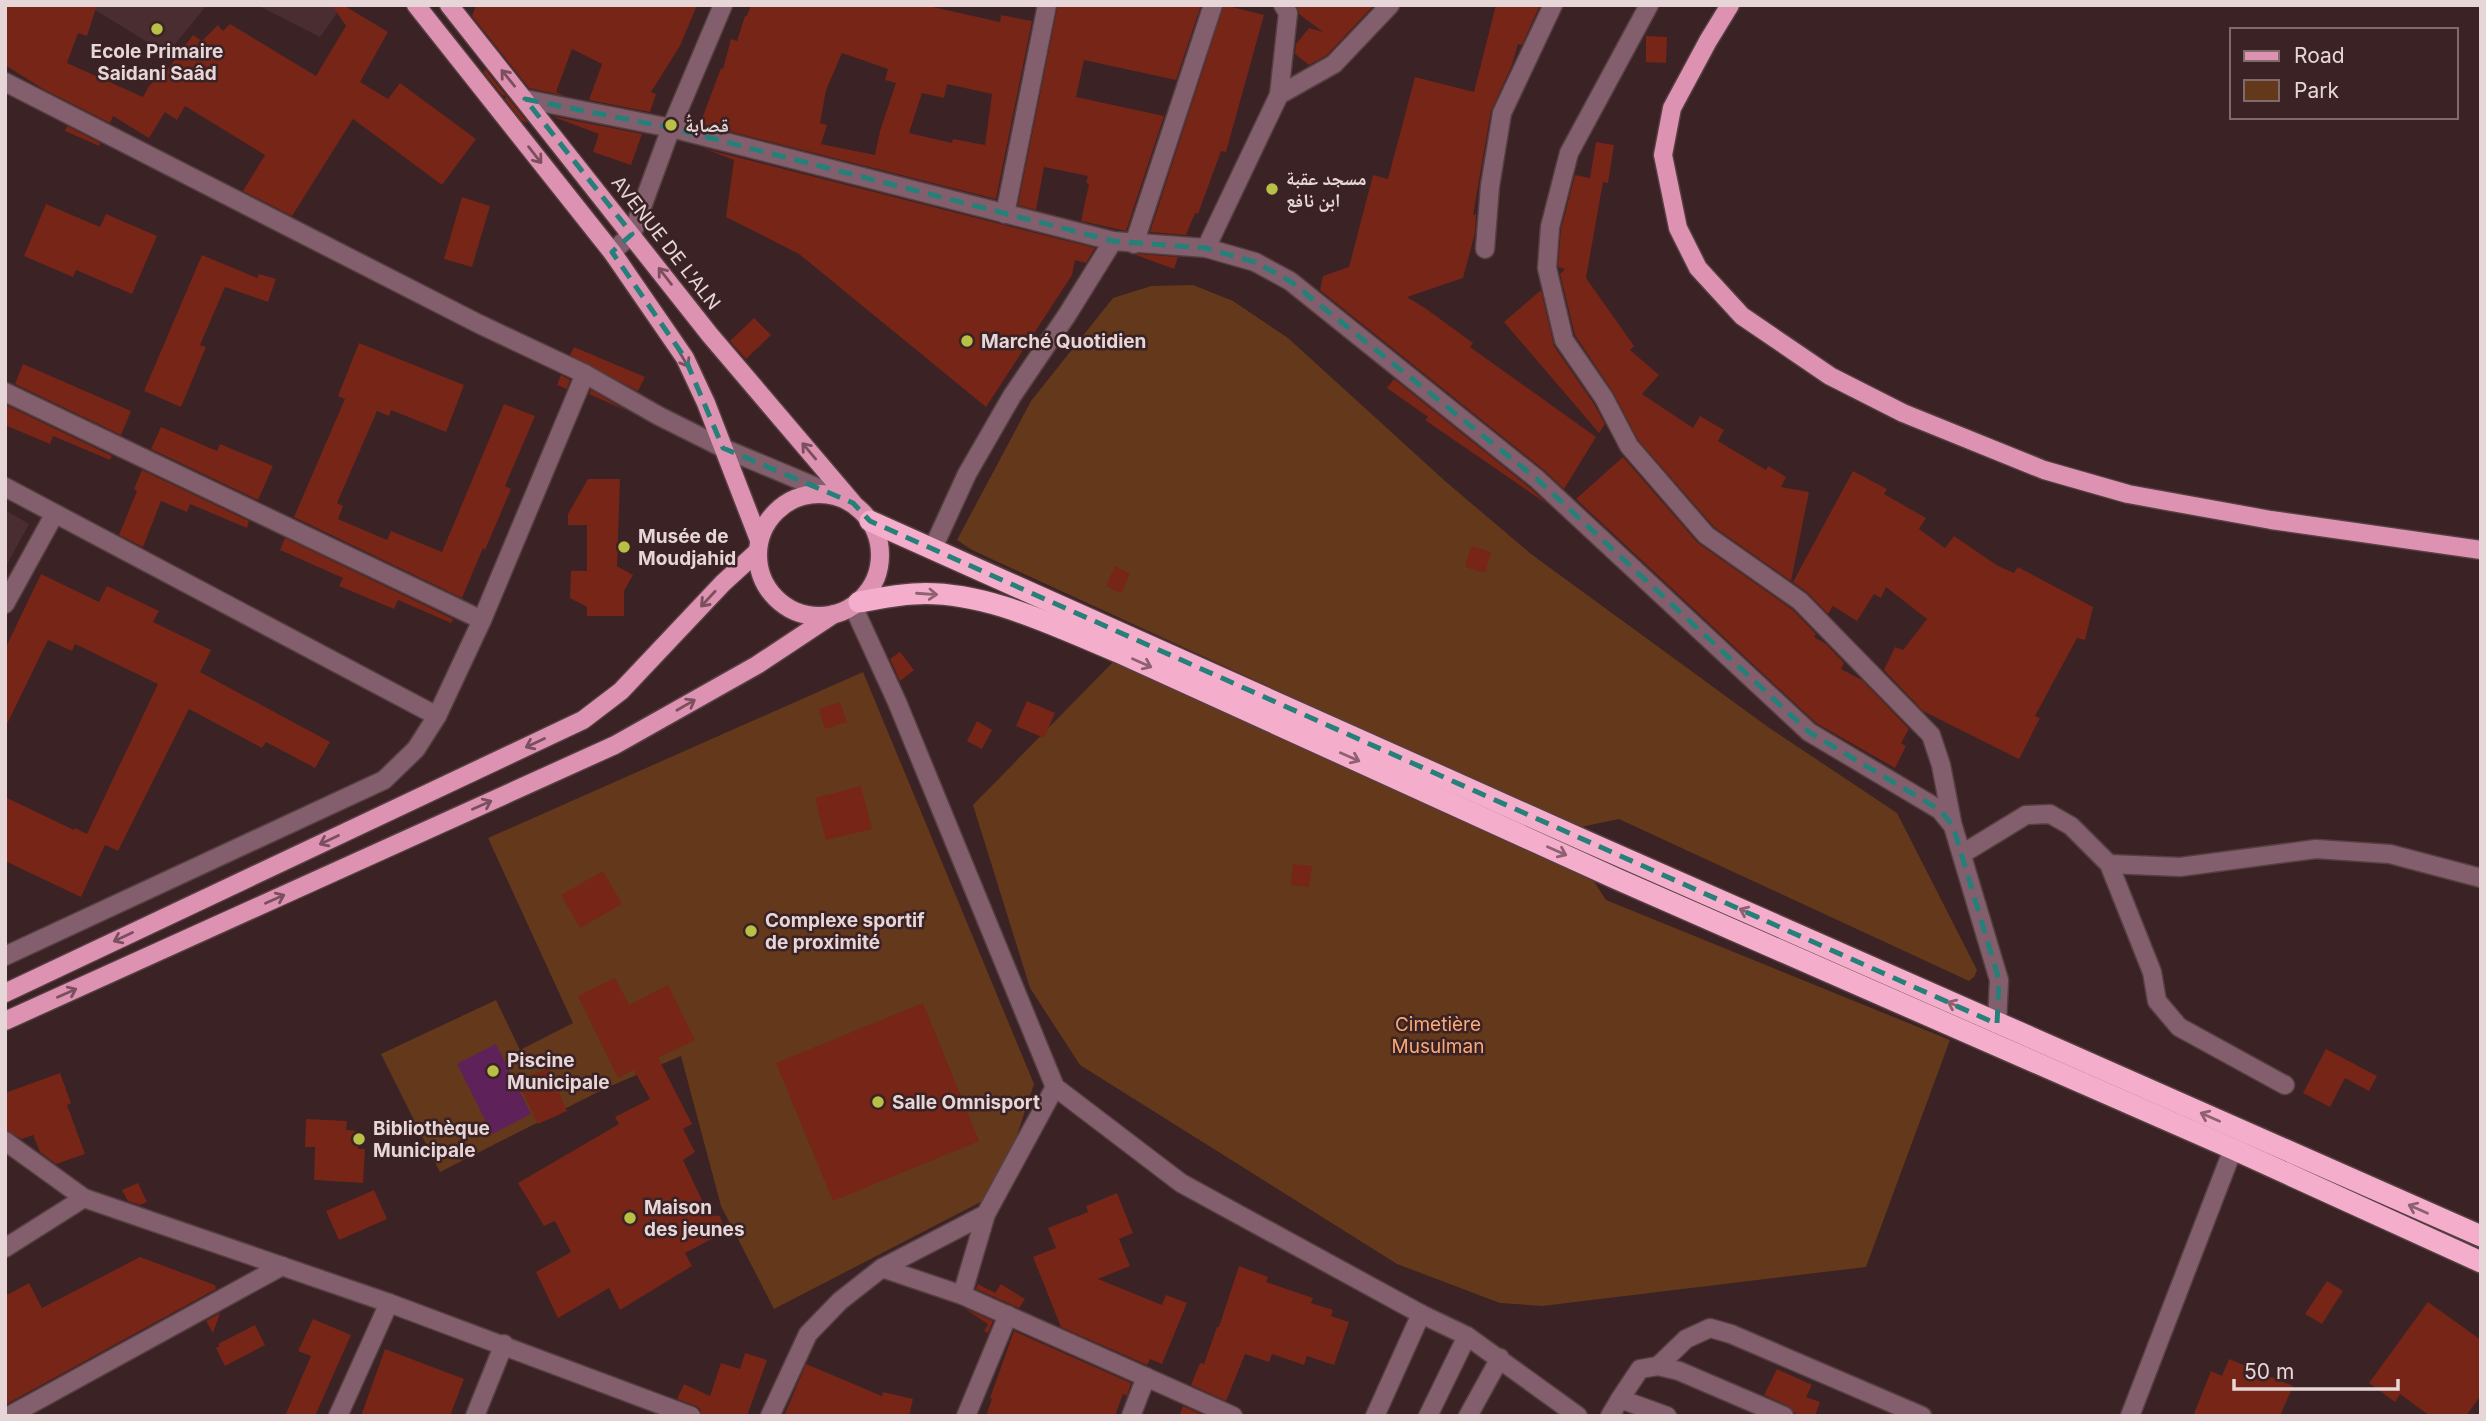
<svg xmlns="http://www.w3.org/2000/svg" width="2486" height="1421" font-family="Inter,'Noto Naskh Arabic',sans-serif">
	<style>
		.built { fill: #4a2d31 }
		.green { fill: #64381a }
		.water { fill: #5f2159 }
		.building { fill: #762517; fill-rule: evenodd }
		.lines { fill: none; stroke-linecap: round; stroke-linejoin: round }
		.minor-casing { stroke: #563f41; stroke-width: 21 }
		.major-casing { stroke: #563f41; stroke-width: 21 }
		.highway-casing { stroke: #563f41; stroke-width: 24 }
		.minor { stroke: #835f6e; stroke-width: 18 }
		.major { stroke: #dd92b2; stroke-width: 18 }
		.highway { stroke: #f5adcc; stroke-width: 21 }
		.oneway { stroke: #7b4f5d }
		.oneway2 { stroke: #8e6170 }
		.marked { fill: none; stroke: #248078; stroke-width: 5; stroke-dasharray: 14 9; stroke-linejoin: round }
		.poi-dot { fill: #b9c046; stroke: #3a2225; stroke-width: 2.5 }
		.labels { text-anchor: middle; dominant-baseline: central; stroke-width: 5; stroke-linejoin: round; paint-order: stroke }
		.poi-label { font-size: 19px; font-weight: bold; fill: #e6d6d7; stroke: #3a2225; text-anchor: start }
		.street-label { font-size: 19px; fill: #e6d6d7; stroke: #3a2225 }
		.park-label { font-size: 19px; fill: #fba976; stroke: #3a2225 }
	</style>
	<rect width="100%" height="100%" fill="#3a2225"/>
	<g class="built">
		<polygon points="87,5 207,5 167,54"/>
		<polygon points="257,5 343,5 320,37"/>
		<polygon points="5,510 29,524 5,568"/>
	</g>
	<g class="green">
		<polygon points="1193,285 1233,301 1288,338 1445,481 1531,554 1768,727 1897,813 1977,970 1974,977 1969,981 1619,819 1576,828 972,550 957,540 1031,401 1113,298 1151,286"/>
		<polygon points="1115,660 1582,863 1606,900 1950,1040 1866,1267 1542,1306 1500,1303 1397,1264 1080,1065 1030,988 973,805"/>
		<polygon points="863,672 1034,1084 998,1193 774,1309 721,1206 681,1056 606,1088 440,1172 381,1054 496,1000 520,1050 573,1023 488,838"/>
	</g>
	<polygon class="water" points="496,1044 531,1114 492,1134 457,1064"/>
	<g class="building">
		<polygon points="5,5 97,5 87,36 78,33 67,63 143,97 149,86 168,69 193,35 202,41 218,25 223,31 230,24 316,76 346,26 332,5 343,5 388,32 360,82 388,99 400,83 476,139 442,185 353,119 292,216 243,191 265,155 185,106 177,120 165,112 149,138 113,116 110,123 43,89 5,65"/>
		<polygon points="476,5 697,5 680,46 651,92 656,94 650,112 589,100 602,64 572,49 556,92 566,96 529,88 472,16"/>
		<path d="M751,5H924L1000,22L1001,15L1032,21L996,199L700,124L721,68L723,69L731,39L737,41L745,16H747ZM842,53L888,69L885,80L896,83L880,131L875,155L821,144L827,125L820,123L826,90ZM947,84L992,94L985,145L953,139L952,143L909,133L922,93L944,98Z"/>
		<polygon points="1058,5 1201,5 1176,80 1084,60 1076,97 1164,116 1126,231 1081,221 1089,184 1086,183 1088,176 1044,167 1036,210 1018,205"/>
		<polygon points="1224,5 1264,15 1226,152 1221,151 1198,214 1195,213 1186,235 1150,232"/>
		<polygon points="1297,5 1374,5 1327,55 1309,65 1295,54 1296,44 1309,28 1323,32 1299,14"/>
		<polygon points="1496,5 1540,5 1522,45 1518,44 1512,65 1491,111 1473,215 1476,214 1475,233 1463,278 1407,297 1425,308 1473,343 1470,347 1596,437 1564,489 1544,470 1320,290 1323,276 1349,267 1373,175 1388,179 1415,77 1474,92"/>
		<polygon points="1646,36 1667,37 1666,63 1646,62"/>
		<polygon points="485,69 528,123 522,121 505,99 506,96 502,95 484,73"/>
		<polygon points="551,116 642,134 631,165 593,152 599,134"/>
		<polygon points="67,126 100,143 99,146 65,131"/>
		<polygon points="1596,142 1614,145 1608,183 1603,182 1586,278 1634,346 1630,350 1659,375 1642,394 1693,428 1700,416 1724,430 1718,441 1766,470 1768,466 1786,477 1781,487 1809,492 1791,581 1714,527 1638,440 1613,392 1575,335 1560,274 1565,269 1558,267 1561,229 1575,175 1590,178"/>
		<polygon points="705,149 1095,248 1086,263 1075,260 1072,275 986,407 799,254 726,217 734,160"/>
		<polygon points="462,197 490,206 472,267 444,259"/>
		<polygon points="46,204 100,227 106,214 157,236 132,294 76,270 73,277 24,256"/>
		<polygon points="202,255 257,278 259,274 276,279 268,302 225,287 200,345 206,347 181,407 144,391"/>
		<polygon points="1136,255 1138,254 1178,257 1174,269"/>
		<polygon points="1541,290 1554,346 1594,404 1605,424 1599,433 1504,322"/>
		<polygon points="754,318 771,335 746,359 730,341"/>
		<polygon points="359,343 464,385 446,432 391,410 389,416 377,411 337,503 343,506 338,519 387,540 391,531 442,552 504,404 535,416 505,486 511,489 485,550 483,548 462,598 294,517 345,399 338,396"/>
		<polygon points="574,347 645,377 638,391 570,355"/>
		<polygon points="23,364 131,411 121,435 15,384"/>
		<polygon points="561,375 570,380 567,389 557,385"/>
		<polygon points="1394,379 1530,488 1547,504 1425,420 1428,417 1387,388"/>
		<polygon points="591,390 627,411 589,394"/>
		<polygon points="6,405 112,456 110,460 53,436 50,444 5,425"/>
		<polygon points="161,427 217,451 220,444 273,466 258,500 151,449"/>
		<polygon points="1623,457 1698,543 1793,610 1816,634 1814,637 1826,644 1844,663 1841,669 1862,680 1909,729 1901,743 1906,746 1895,768 1816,723 1576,499"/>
		<polygon points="142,470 249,521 247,528 190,504 187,512 161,501 143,547 119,535 137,491 134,489"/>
		<polygon points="1853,471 1887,489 1884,494 1926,518 1919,529 1945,548 1954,536 1998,566 2014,573 2018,567 2093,607 2085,640 2077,638 2035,716 2040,718 2019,759 1923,711 1884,670 1895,647 1903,650 1927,619 1886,587 1881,598 1874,594 1857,621 1833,606 1828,614 1808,593 1793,582"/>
		<polygon points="588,479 620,479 617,566 633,575 624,591 624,616 587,616 587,607 570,598 571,571 587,571 587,525 568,525 568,514"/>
		<polygon points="285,538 453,619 451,623 398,600 394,609 339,586 343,578 280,550"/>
		<polygon points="1471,546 1491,552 1485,573 1465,567"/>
		<polygon points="1115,566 1130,574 1121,593 1106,586"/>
		<polygon points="41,574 99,602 107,586 159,611 153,622 211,650 200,672 330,742 315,768 266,742 262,748 189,709 118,851 105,845 81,897 5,861 5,797 74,830 75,828 87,834 158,684 75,644 72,651 48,640 5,728 5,649"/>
		<polygon points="900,652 914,670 900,681 890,659"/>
		<polygon points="1027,701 1055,713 1044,738 1016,726"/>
		<polygon points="840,702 847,722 825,729 819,709"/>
		<polygon points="977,721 992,730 982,749 967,741"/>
		<polygon points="861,786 872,829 826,840 815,798"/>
		<polygon points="1293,864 1312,866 1309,887 1291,885"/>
		<polygon points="603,871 622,904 580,928 561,895"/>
		<polygon points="615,978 629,1005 668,985 695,1040 658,1058 692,1124 683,1129 695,1152 683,1160 709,1215 720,1216 725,1232 685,1253 692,1266 620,1310 609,1288 558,1318 536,1272 571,1252 555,1221 544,1226 518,1183 619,1124 615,1117 650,1099 634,1070 618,1078 578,996"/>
		<polygon points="923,1003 979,1141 833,1201 776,1063"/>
		<polygon points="2326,1049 2377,1076 2369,1091 2345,1078 2330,1107 2303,1093"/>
		<polygon points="548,1068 567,1111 538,1124 518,1081"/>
		<polygon points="60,1073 71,1103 67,1105 85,1154 56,1164 40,1152 33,1135 22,1139 5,1130 5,1093"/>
		<polygon points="306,1119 347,1121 346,1130 359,1131 358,1149 365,1149 363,1183 314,1180 315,1147 305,1147"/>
		<polygon points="138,1183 147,1202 140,1205 128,1201 122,1190"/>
		<polygon points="374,1190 387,1219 339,1240 326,1211"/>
		<polygon points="1117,1193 1133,1233 1119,1239 1130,1266 1098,1279 1162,1305 1166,1295 1187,1303 1162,1364 1150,1359 1147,1365 1061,1327 1033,1257 1056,1248 1048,1228 1088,1212 1086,1206"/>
		<polygon points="140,1257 215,1285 216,1289 5,1405 5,1296 29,1283 42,1308"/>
		<polygon points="1239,1266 1268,1277 1266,1282 1313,1298 1311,1303 1333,1310 1331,1316 1349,1322 1334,1365 1307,1356 1304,1365 1272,1354 1269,1362 1245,1354 1226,1401 1191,1385 1200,1363 1204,1364 1217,1327 1219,1327"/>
		<polygon points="2327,1281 2343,1291 2322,1324 2305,1314"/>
		<polygon points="978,1284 995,1293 1001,1284 1025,1299 1019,1308 976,1289"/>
		<polygon points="2428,1302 2481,1340 2481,1395 2466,1416 2430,1416 2400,1394 2395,1402 2369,1383"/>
		<polygon points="964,1308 993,1321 988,1333 984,1331 988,1324"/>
		<polygon points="220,1313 213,1333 206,1321"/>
		<polygon points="313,1319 351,1335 315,1416 285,1416 311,1356 298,1351"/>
		<polygon points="255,1325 265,1345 225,1366 216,1348 220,1346 218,1344"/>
		<polygon points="1014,1331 1131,1383 1127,1396 1123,1394 1115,1416 986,1416 992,1399 990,1398"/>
		<polygon points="385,1349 464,1379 450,1416 361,1416"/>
		<polygon points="745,1353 767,1360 747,1416 702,1416 700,1409 696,1406 677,1399 684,1384 710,1396 721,1363 740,1369"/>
		<polygon points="2229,1359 2293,1386 2280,1416 2193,1416 2211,1371 2222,1376"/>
		<polygon points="806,1364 882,1396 883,1392 913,1399 909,1416 784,1416"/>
		<polygon points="1777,1369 1812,1385 1806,1397 1820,1402 1815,1416 1801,1416 1795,1413 1788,1406 1764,1395"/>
		<polygon points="1183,1406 1205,1416 1179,1416"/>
	</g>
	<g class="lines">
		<defs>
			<g id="minor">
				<polyline points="1649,5 1569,153 1550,227 1547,268 1564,340 1604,398 1629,446 1706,535 1800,601 1931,735 1941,765 1952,822"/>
				<polyline points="5,82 479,324 585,374 659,416 723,448 840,497"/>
				<polyline points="1279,95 1334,64 1390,5"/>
				<polyline points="525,99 671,128 1113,241 1206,248 1255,262 1290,281 1537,479 1809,732 1940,810 1953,826 1999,980 1997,1024"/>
				<polyline points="1005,214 1047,5"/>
				<polyline points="1134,244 1213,5"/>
				<polyline points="1206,248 1279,95 1288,13 1283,5"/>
				<polyline points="1485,249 1490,186 1502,113 1553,5"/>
				<polyline points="612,252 632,234 671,128 723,5"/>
				<polyline points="5,392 482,620"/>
				<polyline points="5,487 437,716"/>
				<polyline points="933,548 967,474 1012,396 1067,315 1113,241"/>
				<polyline points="5,604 54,515"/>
				<polyline points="853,606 897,702 1055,1087 1181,1183 1421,1314 1467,1336 1578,1416"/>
				<polyline points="1962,854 2026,815 2050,814 2071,826 2109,864 2152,972 2157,1001 2179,1027 2285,1085"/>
				<polyline points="2109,864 2180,867 2316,849 2390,854 2481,878"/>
				<polyline points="5,956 384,780 416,749 437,716 482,620 585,374"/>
				<polyline points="5,1141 84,1198 389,1303 691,1416"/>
				<polyline points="5,1248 84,1198"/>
				<polyline points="882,1268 962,1295 1233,1416"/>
				<polyline points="962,1295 986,1214 1055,1087"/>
				<polyline points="1658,1366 1686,1339 1710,1328 1731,1334 1922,1416"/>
				<polyline points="1620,1399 1640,1369 1658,1366 1679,1371 1784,1416"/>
				<polyline points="9,1416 282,1266"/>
				<polyline points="338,1416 389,1303"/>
				<polyline points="475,1416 504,1344"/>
				<polyline points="770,1416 808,1334 840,1301 882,1268 986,1214"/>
				<polyline points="966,1416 1008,1315"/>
				<polyline points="1131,1416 1146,1377"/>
				<polyline points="1375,1416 1421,1314"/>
				<polyline points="1428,1416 1467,1336"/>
				<polyline points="1468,1416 1500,1358"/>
				<polyline points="1610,1416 1620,1399 1667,1416"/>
				<polyline points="2130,1416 2233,1149"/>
			</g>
			<g id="major">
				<polyline points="416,5 612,252 685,358 706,403 759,540"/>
				<polyline points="449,5 710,335 853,503"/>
				<polyline points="1730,5 1708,41 1672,108 1663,155 1678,228 1698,268 1742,316 1830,376 1903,413 2044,470 2128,494 2271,520 2481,550"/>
				<circle cx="819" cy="555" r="61"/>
				<polyline points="5,993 583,720 621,691 723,583 757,552"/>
				<polyline points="5,1021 615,745 757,665 834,614"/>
			</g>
			<g id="highway">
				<polyline points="870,521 1590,843 2481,1236"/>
				<path d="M859,602C877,599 895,595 913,594C982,589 1055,626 1118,652L1617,879L2233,1149L2481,1262"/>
			</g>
		</defs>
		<use href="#minor" class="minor-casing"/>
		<use href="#major" class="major-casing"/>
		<use href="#highway" class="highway-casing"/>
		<use href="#minor" class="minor"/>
		<use href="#major" class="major"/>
		<use href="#highway" class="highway"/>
	</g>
	<defs><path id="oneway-shaft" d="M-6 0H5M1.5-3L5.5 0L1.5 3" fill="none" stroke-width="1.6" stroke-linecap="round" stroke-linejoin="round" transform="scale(1.75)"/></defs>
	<g class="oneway">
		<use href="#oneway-shaft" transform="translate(508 78) rotate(-129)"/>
		<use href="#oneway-shaft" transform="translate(535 155) rotate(52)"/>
		<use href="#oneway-shaft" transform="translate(665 276) rotate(-128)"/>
		<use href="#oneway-shaft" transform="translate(683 358) rotate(60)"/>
		<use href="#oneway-shaft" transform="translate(809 451) rotate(-130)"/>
		<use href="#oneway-shaft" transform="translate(708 599) rotate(133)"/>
		<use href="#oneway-shaft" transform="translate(686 705) rotate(-30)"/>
		<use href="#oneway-shaft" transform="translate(535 743) rotate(155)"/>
		<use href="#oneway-shaft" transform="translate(482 805) rotate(-24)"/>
		<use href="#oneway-shaft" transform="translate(329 840) rotate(155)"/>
		<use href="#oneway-shaft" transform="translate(275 899) rotate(-24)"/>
		<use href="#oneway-shaft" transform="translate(123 937) rotate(155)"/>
		<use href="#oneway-shaft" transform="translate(67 993) rotate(-24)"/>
	</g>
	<g class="oneway2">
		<use href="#oneway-shaft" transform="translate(927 594) rotate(4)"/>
		<use href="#oneway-shaft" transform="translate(1142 663) rotate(24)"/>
		<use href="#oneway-shaft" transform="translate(1350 757) rotate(24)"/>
		<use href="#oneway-shaft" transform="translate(1557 851) rotate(24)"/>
		<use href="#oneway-shaft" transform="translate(1749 913) rotate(-156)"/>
		<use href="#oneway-shaft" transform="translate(1957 1006) rotate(-156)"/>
		<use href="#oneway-shaft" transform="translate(2210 1117) rotate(-156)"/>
		<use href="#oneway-shaft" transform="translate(2418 1209) rotate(-156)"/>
	</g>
	<path class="marked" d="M525,99L671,128L1113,241L1206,248L1255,262L1290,281L1537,479L1809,732L1940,810L1953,826L1999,980L1997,1024L870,521L853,503L723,448L685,358L612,252L632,234Z"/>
	<g class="poi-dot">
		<circle cx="157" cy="29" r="7"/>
		<circle cx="671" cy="125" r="7"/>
		<circle cx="1272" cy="189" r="7"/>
		<circle cx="967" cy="341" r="7"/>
		<circle cx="624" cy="547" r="7"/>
		<circle cx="751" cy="931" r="7"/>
		<circle cx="493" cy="1071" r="7"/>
		<circle cx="878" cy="1102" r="7"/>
		<circle cx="359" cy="1139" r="7"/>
		<circle cx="630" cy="1218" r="7"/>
	</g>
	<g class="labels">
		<g class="poi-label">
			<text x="157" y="51" text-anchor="middle">Ecole Primaire<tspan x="157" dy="22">Saidani Saâd</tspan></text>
			<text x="685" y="125">قصابةُ</text>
			<text x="1286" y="178">مسجد عقبة<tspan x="1286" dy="22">ابن نافع</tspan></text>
			<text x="981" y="341">Marché Quotidien</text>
			<text x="638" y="536">Musée de<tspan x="638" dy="22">Moudjahid</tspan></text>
			<text x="765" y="920">Complexe sportif<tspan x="765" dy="22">de proximité</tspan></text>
			<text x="507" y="1060">Piscine<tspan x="507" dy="22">Municipale</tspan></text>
			<text x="892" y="1102">Salle Omnisport</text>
			<text x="373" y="1128">Bibliothèque<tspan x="373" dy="22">Municipale</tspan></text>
			<text x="644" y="1207">Maison<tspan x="644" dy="22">des jeunes</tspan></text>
		</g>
		<g class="street-label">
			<text transform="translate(666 243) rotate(52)">AVENUE DE L'ALN</text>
		</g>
		<g class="park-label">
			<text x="1438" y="1024">Cimetière<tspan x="1438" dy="22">Musulman</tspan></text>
		</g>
	</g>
	<rect width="2486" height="1421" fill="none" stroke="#e6d6d7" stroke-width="14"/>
	<rect x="2230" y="28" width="228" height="91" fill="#3a2225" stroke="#7f6a6c" stroke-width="2"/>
	<rect x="2244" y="51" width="35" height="10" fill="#dd92b2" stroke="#7f6a6c" stroke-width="2"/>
	<text x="2294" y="63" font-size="21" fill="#e6d6d7">Road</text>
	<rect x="2244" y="80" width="35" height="21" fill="#64381a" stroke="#7f6a6c" stroke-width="2"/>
	<text x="2294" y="98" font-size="21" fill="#e6d6d7">Park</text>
	<path d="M2234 1379v10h164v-10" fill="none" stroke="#e6d6d7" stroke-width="3.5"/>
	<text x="2244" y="1379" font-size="21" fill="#e6d6d7" stroke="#3a2225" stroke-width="5" paint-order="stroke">50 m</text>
</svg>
